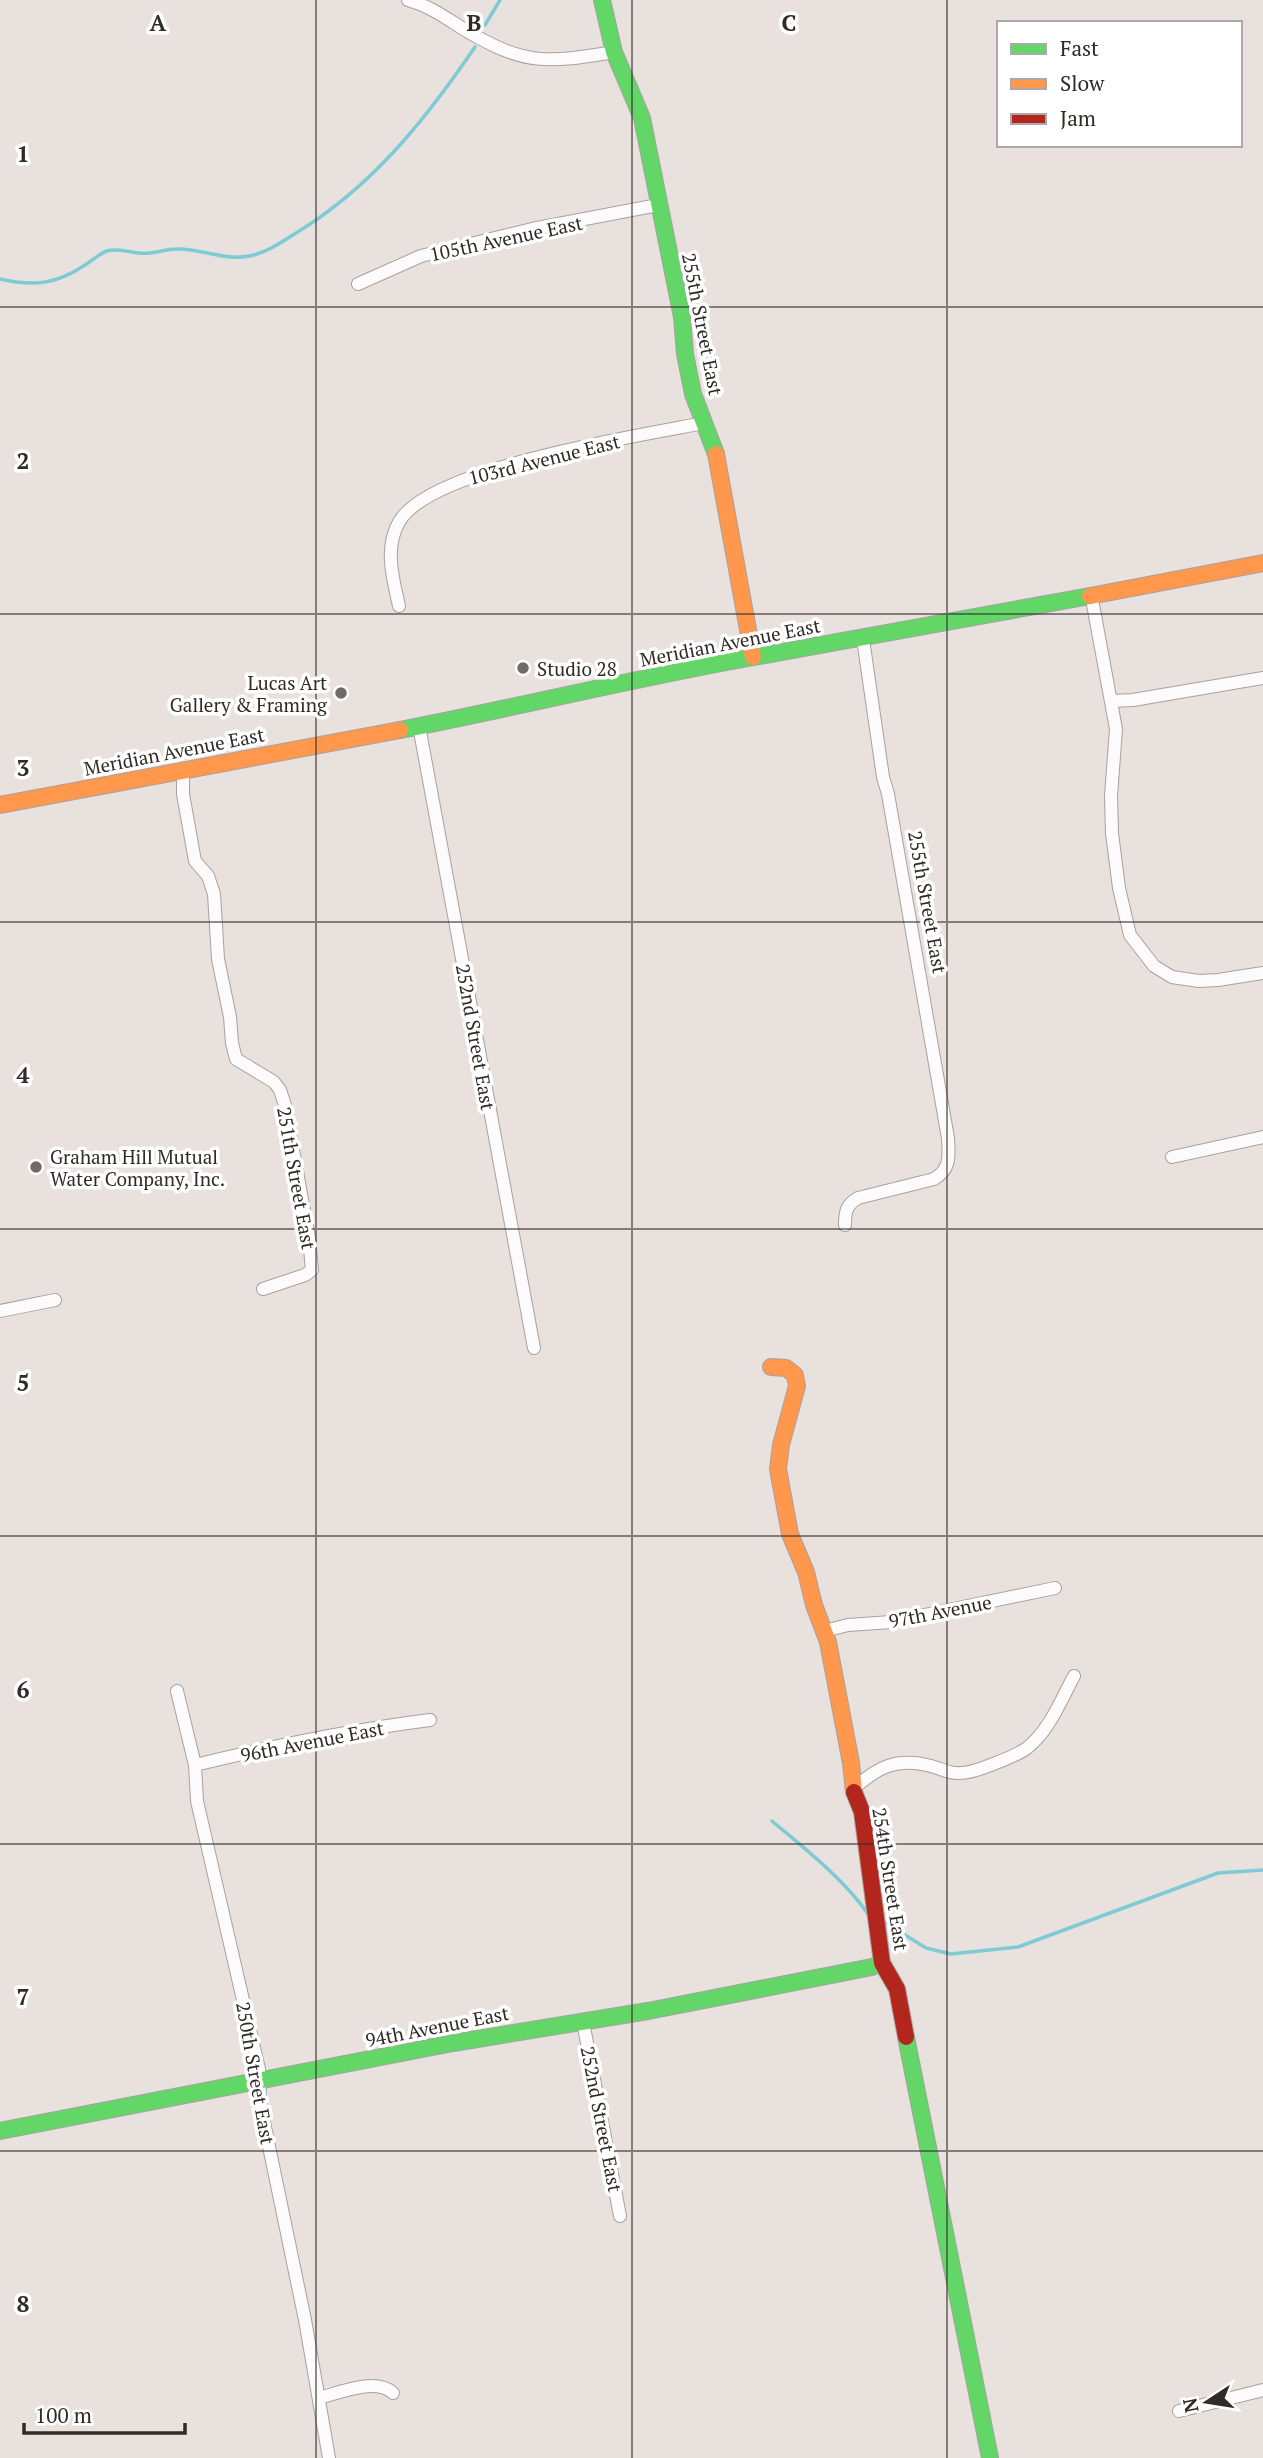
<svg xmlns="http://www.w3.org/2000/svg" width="1263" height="2458" font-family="'PT Serif',serif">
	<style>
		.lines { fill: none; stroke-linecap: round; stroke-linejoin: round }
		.stream { stroke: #7ecbd6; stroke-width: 3.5 }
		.street-casing { stroke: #a7a29f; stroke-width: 14 }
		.fast-casing { stroke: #a7a29f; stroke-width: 18 }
		.slow-casing { stroke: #a7a29f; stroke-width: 18 }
		.jam-casing { stroke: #a7a29f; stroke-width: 18 }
		.street { stroke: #fcfafa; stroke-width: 12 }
		.fast { stroke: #63d668; stroke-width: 16 }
		.slow { stroke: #ff974d; stroke-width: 16 }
		.jam { stroke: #b3261e; stroke-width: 16 }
		.grid { fill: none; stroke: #302b28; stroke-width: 2; stroke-opacity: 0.55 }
		.poi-dot { fill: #706b67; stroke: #fff; stroke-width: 2.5 }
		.labels { text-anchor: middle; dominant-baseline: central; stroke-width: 7; stroke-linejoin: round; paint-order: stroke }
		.street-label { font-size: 19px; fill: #302b28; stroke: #fff }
		.poi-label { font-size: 19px; fill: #302b28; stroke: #fff; text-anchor: start }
		.grid-label { font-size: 23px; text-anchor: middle; font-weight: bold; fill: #302b28; stroke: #fff; stroke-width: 7; stroke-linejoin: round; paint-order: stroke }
	</style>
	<rect width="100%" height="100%" fill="#e8e1dd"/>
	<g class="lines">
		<g class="stream">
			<polyline points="485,25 500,0"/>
			<path d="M0,279C33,287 57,284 85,265C92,261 100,253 107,251C118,248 129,252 139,253C151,255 164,249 176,249C200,248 224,261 249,256C266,253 282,242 296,233C372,187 426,119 475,47"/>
			<path d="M772,1821C805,1849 844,1879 868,1914"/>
			<polyline points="884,1922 926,1948 951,1954 1018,1947 1218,1873 1263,1870"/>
		</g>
		<defs>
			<g id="street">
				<path d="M408,0C430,6 446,18 465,30C526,66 547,63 614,52"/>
				<polyline points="358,284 421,256 532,229 658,205"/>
				<polyline points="1091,594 1116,729 1111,796 1112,833 1119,888 1130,935 1154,966 1172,977 1199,981 1218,980 1263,973"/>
				<path d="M399,606C393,579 384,548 399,522C429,468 642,435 704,423"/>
				<polyline points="1112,701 1133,700 1263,678"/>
				<polyline points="419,726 534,1348"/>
				<polyline points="183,770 183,794 195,861 208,876 214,894 218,959 230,1017 232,1043 236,1059 274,1082 280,1090 285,1105 309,1238 312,1270 305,1275 263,1289"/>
				<polyline points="1172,1157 1263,1137"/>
				<path d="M845,1225C845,1212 846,1205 858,1198L934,1179C951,1169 949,1156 948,1138L888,794L883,777L863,639"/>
				<polyline points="0,1311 55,1300"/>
				<polyline points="824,1631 848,1625 891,1622 1055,1588"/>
				<polyline points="177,1691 195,1765 197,1801 259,2069 260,2103 305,2320 329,2458"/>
				<path d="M195,1765C273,1746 351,1730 430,1720"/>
				<path d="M853,1789C878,1767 896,1757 931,1766C939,1768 948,1773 956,1773C967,1774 978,1770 988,1766C1001,1761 1016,1756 1027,1748C1049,1731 1061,1700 1074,1676"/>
				<polyline points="583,2022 620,2216"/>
				<path d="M319,2398C339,2393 375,2377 393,2393"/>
				<polyline points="1179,2411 1263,2390"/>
			</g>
			<g id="fast">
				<polyline points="602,0 614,52 642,118 682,317 685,354 693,394 716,454"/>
				<path d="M400,730C518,707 636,678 754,657C866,636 978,617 1090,596"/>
				<polyline points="906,2037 990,2458"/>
				<polyline points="0,2131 453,2043 648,2011 872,1967 882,1963"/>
			</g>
			<g id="slow">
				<polyline points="716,454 753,657"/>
				<polyline points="1090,596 1263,563"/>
				<polyline points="0,805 400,730"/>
				<polyline points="771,1367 786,1368 795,1375 797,1386 781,1445 778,1469 790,1534 806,1572 814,1605 828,1642 851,1763 854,1792"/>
			</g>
			<polyline id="jam" points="854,1792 862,1812 882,1963 897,1989 906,2037"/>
		</defs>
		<use href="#street" class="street-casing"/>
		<use href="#fast" class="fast-casing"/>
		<use href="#slow" class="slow-casing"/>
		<use href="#jam" class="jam-casing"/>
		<use href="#street" class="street"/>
		<use href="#fast" class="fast"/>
		<use href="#slow" class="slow"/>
		<use href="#jam" class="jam"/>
	</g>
	<path class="grid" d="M316,0V2458M632,0V2458M947,0V2458M0,307H1263M0,614H1263M0,922H1263M0,1229H1263M0,1536H1263M0,1844H1263M0,2151H1263"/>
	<g class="poi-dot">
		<circle cx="523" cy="668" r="7"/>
		<circle cx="341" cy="693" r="7"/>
		<circle cx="36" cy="1167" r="7"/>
	</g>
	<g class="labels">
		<g class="street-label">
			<text transform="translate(506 238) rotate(-12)">105th Avenue East</text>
			<text transform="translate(703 324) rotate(79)">255th Street East</text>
			<text transform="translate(544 459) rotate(-14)">103rd Avenue East</text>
			<text transform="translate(730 642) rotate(-11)">Meridian Avenue East</text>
			<text transform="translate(174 751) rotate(-11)">Meridian Avenue East</text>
			<text transform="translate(928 902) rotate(80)">255th Street East</text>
			<text transform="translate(476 1037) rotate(80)">252nd Street East</text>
			<text transform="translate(297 1178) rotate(80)">251th Street East</text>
			<text transform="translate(940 1611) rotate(-11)">97th Avenue</text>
			<text transform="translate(312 1741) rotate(-11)">96th Avenue East</text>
			<text transform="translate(891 1879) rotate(81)">254th Street East</text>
			<text transform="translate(437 2026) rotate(-11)">94th Avenue East</text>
			<text transform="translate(256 2073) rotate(80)">250th Street East</text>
			<text transform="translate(602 2119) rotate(79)">252nd Street East</text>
		</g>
		<g class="poi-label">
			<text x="537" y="668">Studio 28</text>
			<text x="327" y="682" text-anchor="end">Lucas Art<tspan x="327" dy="22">Gallery &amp; Framing</tspan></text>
			<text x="50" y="1156">Graham Hill Mutual<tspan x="50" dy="22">Water Company, Inc.</tspan></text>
		</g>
	</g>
	<g class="grid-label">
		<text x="158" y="31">A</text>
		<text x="474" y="31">B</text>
		<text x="789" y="31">C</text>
		<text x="23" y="162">1</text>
		<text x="23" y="469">2</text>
		<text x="23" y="776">3</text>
		<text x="23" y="1083">4</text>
		<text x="23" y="1391">5</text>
		<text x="23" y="1698">6</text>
		<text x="23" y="2005">7</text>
		<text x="23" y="2312">8</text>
	</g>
	<rect x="997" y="21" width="245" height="126" fill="#ffffff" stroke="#acaaa9" stroke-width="2"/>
	<rect x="1011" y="44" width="35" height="10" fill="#63d668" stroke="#acaaa9" stroke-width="2"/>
	<text x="1060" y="56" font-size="21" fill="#302b28">Fast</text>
	<rect x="1011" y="79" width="35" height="10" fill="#ff974d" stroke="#acaaa9" stroke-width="2"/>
	<text x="1060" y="91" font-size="21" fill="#302b28">Slow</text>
	<rect x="1011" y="114" width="35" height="10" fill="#b3261e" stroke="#acaaa9" stroke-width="2"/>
	<text x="1060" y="126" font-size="21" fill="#302b28">Jam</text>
	<g transform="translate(1207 2402) rotate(258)" stroke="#ffffff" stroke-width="5" paint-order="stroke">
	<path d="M0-5L12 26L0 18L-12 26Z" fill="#302b28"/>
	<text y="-10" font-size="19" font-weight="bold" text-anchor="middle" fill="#302b28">N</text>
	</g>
	<path d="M24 2423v10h161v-10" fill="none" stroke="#302b28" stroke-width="3.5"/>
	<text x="35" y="2423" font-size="21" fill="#302b28" stroke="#ffffff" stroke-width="5" paint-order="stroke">100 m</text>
</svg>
